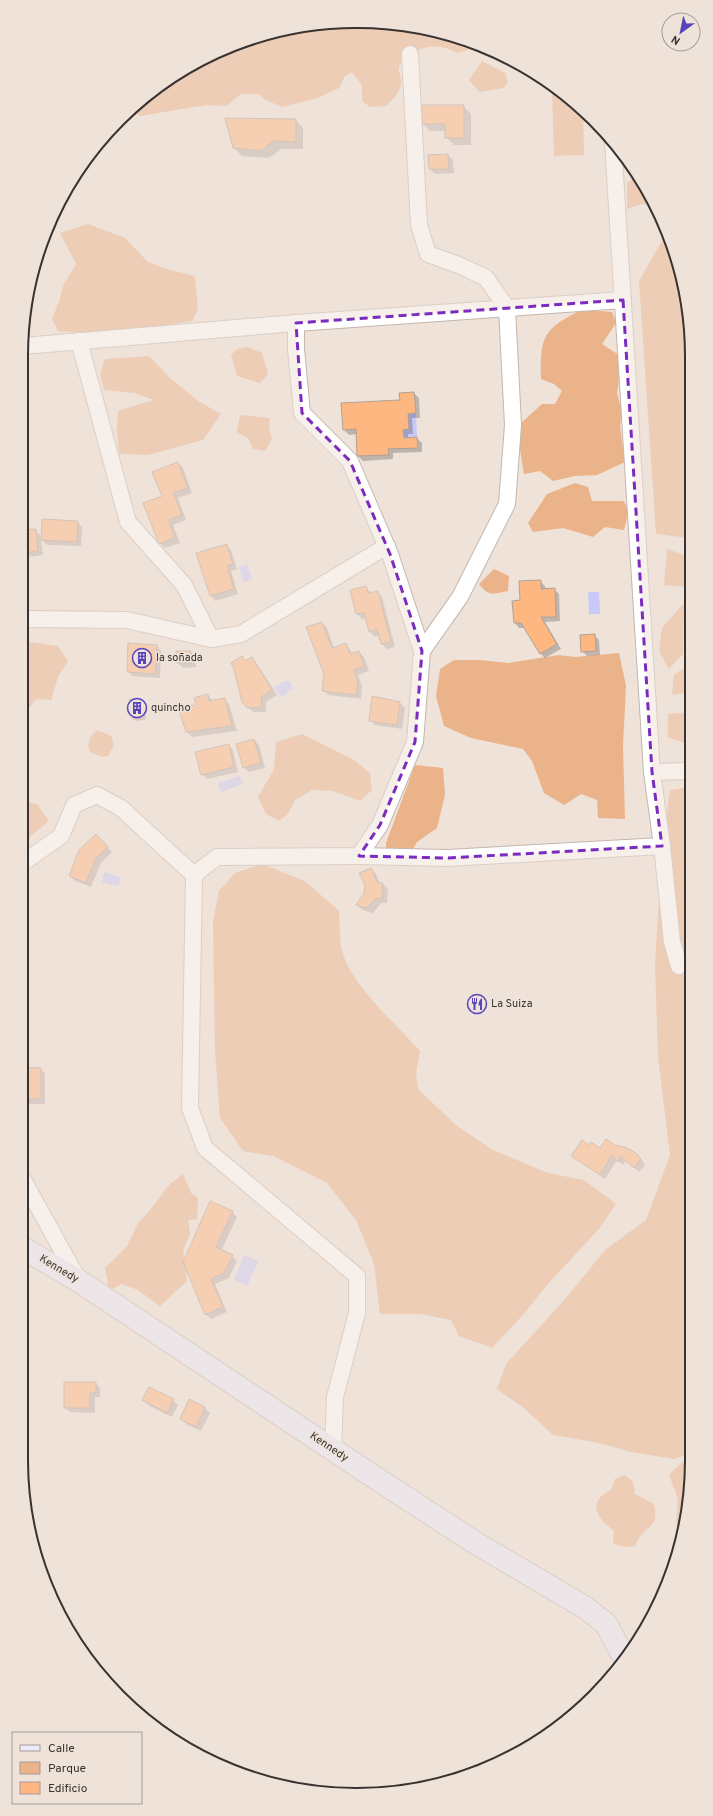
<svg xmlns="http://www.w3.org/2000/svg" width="713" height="1816" font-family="Overpass,sans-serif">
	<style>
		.green { fill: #ebb38a }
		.water { fill: #c8c9f8 }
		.shadow { fill: #0003 }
		.building { fill: #ffb781; stroke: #ada198 }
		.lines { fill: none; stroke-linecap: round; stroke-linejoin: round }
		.street-casing { stroke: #c3b7ae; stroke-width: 18 }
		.secondary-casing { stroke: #c3b7ae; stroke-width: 24 }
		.street { stroke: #fff; stroke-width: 16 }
		.secondary { stroke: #eaeafb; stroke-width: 22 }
		.marked { fill: none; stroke: #7b2cbf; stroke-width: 3; stroke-dasharray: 8 5; stroke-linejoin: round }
		.labels { text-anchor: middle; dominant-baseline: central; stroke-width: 3; stroke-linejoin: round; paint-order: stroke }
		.poi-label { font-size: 11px; fill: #383330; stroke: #efe2d9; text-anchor: start }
		.street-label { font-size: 11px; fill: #383330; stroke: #efe2d9 }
		.rim { fill: none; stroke: #383330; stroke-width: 2 }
	</style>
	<rect width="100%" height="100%" fill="#efe2d9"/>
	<g class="green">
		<path d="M334,22L400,24L464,39L471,42L468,50L458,53C442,45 430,44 414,52C408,55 402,59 400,65C397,71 401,74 401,80C403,90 392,100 386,106L370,107L362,101V85L352,72L345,76L339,88L318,98L282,107L266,100L258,94H241L226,106L207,105L140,116L132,110C170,73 218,49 268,33C289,26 313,25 334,22Z"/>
		<polygon points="482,61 505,73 508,82 504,88 479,92 469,80"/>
		<polygon points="552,89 555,89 583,113 584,155 554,156"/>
		<polygon points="635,178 652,205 642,204 627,209 627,183"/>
		<path d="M88,224L125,238L148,262L169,270L195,276L198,309L192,321C149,328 102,336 58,331L52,319L60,299L63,286L76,264L60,233Z"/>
		<polygon points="667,232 689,312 690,538 656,534 639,281"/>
		<path d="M582,310L612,312L616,323L602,344L622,357L617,394L622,411L620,427L625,462L597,475L575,476L553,481L540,471L524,474L519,444L520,424L542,404H555L562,391L554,384L541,379C540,337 543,328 582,310Z"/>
		<polygon points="248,347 262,353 268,374 260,383 237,376 231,355 237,349"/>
		<polygon points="149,356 170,378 198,401 221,414 203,440 148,455 119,454 117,430 118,411 153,400 135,393 104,390 100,374 105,359"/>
		<polygon points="240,415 270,418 269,428 272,439 265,451 253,449 248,438 237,432"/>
		<path d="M575,483L588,487L592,501H623C631,509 626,520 624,530L605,527L593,537L563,528L533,532L528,523L547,494Z"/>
		<polygon points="667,549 690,557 690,608 684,612 683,654 669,669 659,651 662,628 684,603 689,594 684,587 664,585"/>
		<path d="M494,569L509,576L508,591C493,594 489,597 479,584Z"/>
		<polygon points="24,641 58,646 68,661 58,677 51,700 36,699 24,715 21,721 21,645"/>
		<polygon points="619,653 626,686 623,746 625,819 598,818 597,800 581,794 564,805 544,793 532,761 523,749 471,738 444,726 436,696 440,669 454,660 480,660 508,663 559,655 575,657"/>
		<polygon points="690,665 690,692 672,695 674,675"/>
		<polygon points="690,712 690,745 668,737 668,714"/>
		<path d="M97,730L111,736L114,745L108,756L103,757L90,752C86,742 90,737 97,730Z"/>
		<polygon points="302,734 354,760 370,773 372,790 360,801 333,791 312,790 295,800 288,814 279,821 266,814 258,797 274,769 276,742"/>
		<polygon points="415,765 443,768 445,795 437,828 417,842 407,859 386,851 386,843"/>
		<polygon points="690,787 692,1453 674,1459 631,1452 599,1443 553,1435 524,1408 497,1389 506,1364 566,1298 605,1250 646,1220 670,1155 658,1057 655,965 662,846 670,790"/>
		<polygon points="21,801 37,804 49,821 27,839 21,841"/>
		<path d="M262,864L305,881L339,911C340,924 339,938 342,950C349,983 397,1025 420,1051L416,1074L418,1089L457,1126L493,1150L548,1173L584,1180L616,1204L599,1229L546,1286L523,1315L492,1348L459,1336L451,1320L420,1314H380L374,1264L356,1220L327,1183L273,1156L243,1151L220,1118L215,1051L213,921L219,891L235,873Z"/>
		<polygon points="183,1174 191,1193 198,1198 197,1219 188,1220 190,1233 183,1251 187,1281 160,1306 138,1290 122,1284 109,1290 105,1268 127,1246 138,1223 151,1209 169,1185"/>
		<polygon points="682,1462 691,1466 680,1529 676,1525 678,1499 669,1475"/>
		<path d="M625,1475L633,1482L635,1494L654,1504C658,1524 653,1522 642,1534C639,1537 637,1542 635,1546L626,1547L613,1544L614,1531C597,1518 586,1502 611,1490L615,1479Z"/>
	</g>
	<g class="water">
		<polygon points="416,413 417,437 404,438 403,430 409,429 408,414"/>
		<polygon points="248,565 252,580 243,582 239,567"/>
		<polygon points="588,592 599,592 600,614 589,614"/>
		<polygon points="287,681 290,682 293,688 282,697 274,688 282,682"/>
		<polygon points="240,776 243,784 221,792 218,783"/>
		<polygon points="104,872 121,877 118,886 102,882"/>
		<polygon points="244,1255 258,1261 247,1286 234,1280"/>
	</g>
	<g class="shadow">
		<polygon points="463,106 471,114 471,145 454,145 446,137 446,131 430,131 423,124"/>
		<polygon points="296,120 303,128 303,149 281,149 269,158 242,156 234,148"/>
		<polygon points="448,155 453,160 454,173 435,174 430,169"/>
		<polygon points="21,360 23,361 24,398 21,398"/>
		<polygon points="414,393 419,398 420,418 412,418 413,434 408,434 408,439 417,438 422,443 422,452 393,453 393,459 363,461 358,456 357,434 349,435 344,430"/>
		<polygon points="178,463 183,468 192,493 178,498 186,520 173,525 180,543 165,548 160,543 163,497"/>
		<polygon points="43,520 77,522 82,527 81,546 47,545 42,540"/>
		<polygon points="35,530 40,535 43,555 21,558 21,531"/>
		<polygon points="226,545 231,550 237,569 231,571 238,594 215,601 211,596"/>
		<polygon points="540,581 545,586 546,590 554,589 559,594 560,621 545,622 561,649 545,658 540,653 525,628 519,628 515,623 521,601"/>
		<polygon points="366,587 371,593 377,592 382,597 395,647 387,649 382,644 379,635 375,637 370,632 367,618 362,619 357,614 351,591"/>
		<polygon points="322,623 327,628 334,648 345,644 350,649 352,655 359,652 364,657 369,671 358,675 362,686 361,699 328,695 323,690 325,674"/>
		<polygon points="594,635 599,640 600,655 587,656 582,651"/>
		<polygon points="157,646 161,651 160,678 132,676 128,671"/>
		<polygon points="190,652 195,657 196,667 183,668 178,663"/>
		<polygon points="242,657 246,662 252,659 257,664 277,695 266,702 266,712 253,712 248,707"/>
		<polygon points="208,695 213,701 224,699 229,704 237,731 192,737 187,732 197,705 195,698"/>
		<polygon points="373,697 400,703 405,708 402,729 375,725 370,720"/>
		<polygon points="145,704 147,707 145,720 136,721 133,718"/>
		<polygon points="254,740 259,745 265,768 249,772 244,768"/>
		<polygon points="228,745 233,750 238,772 207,779 202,774"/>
		<polygon points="101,840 112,852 101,863 91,887 75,881 70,876"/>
		<polygon points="371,869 376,874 380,884 383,884 388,889 387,903 381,903 373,913 362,910 357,905 365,894"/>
		<polygon points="21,1068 40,1069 45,1073 45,1104 21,1104"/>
		<polygon points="589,1146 641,1159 645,1165 639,1172 626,1160 623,1165 617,1160 605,1179 573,1156"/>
		<polygon points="232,1212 237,1217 221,1251 232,1256 237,1261 229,1278 215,1284 227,1312 211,1319 206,1314 184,1262"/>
		<polygon points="95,1383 100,1388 100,1397 95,1397 95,1413 70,1412 65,1407"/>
		<polygon points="144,1400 173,1400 178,1405 172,1417 148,1405"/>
		<polygon points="189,1401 205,1408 210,1413 201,1431 186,1424 181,1419"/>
	</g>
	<g class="building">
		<polygon points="422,105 464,105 464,138 445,138 445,124 422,124"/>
		<polygon points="225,118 296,119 296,142 273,141 261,151 233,148"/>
		<polygon points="448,154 449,169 429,169 428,155"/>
		<polygon points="414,392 416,413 408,414 409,429 403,430 404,438 417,437 418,448 388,449 389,455 357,456 356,429 343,430 341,403 400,400 399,393"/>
		<polygon points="178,462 188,488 173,493 182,515 169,520 175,538 159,544 143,503 162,496 152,472"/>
		<polygon points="42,519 78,521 77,542 41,540"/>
		<polygon points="36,529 38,551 21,553 21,530"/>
		<polygon points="227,544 233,564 227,566 234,589 210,596 196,553"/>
		<polygon points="541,580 541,589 555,588 556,617 541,617 557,644 540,654 521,623 514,623 512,601 520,600 519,581"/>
		<polygon points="366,586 368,593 378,591 391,642 381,644 377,629 369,632 364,613 356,614 350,590"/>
		<polygon points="322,622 332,648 346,643 350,654 359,651 364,666 354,670 358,681 356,695 322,691 324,674 306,627"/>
		<polygon points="595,634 596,651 581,652 580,635"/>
		<polygon points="128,643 157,645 155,674 127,672"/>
		<polygon points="176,651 191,651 191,663 177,663"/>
		<polygon points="242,656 245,661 252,657 272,690 261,697 262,707 247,708 242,702 234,669 231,663"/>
		<polygon points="208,694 209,701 225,698 232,726 186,732 178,708 196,705 194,698"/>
		<polygon points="372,696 400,702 397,725 369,721"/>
		<polygon points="130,699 146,704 143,718 133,719 130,713"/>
		<polygon points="254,739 261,763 243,768 236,744"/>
		<polygon points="229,744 234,767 201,775 195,752"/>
		<polygon points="96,834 108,847 96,858 86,883 69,876 79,850"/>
		<polygon points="371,868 378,883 383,883 382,899 376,898 367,908 356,905 364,893 365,885 359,873"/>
		<polygon points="21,1067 41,1068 41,1099 21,1099"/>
		<polygon points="606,1139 615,1145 625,1147 636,1153 641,1159 634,1168 620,1156 618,1162 612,1155 600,1175 571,1156 582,1140 589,1145 591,1142 600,1148"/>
		<polygon points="210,1201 233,1211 216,1247 233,1255 224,1273 211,1279 223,1307 205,1315 183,1262"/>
		<polygon points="64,1382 96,1382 96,1393 90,1393 90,1408 64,1408"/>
		<polygon points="149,1387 174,1399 167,1413 142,1400"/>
		<polygon points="189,1399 205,1407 196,1427 180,1419"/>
	</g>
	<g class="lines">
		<defs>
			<g id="street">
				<polyline points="410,54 419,225 428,254 461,266 486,278 507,308 513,425 507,504 460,597 422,651"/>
				<polyline points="613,142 652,772 662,846 672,942 679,966"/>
				<polyline points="296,323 296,349 302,413 350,461 390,554 422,651 415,742 380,825 359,856 217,857 194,875 190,1108 205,1148 357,1276 357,1313 335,1397 333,1450"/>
				<polyline points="79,341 128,522 184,585 211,639"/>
				<polyline points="23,346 296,323 623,300"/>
				<polyline points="21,621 26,619 127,620 211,639 241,634 387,546"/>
				<polyline points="652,772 690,771"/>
				<polyline points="359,856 448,858 662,846"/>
				<polyline points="21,862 24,862 61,836 74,805 97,795 121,808 194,875"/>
				<polyline points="21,1176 79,1281"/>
			</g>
			<polyline id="secondary" points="21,1247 79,1281 365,1471 474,1542 586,1608 606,1624 625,1659"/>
		</defs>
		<use href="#street" class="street-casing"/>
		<use href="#secondary" class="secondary-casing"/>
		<use href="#street" class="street"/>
		<use href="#secondary" class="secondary"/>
	</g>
	<path d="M0 0H713V1816H0ZM623,300L652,772L662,846L448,858L359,856L380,825L415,742L422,651L390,554L350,461L302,413L296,323Z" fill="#efe2d9" fill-opacity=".55" fill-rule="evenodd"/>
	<path class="marked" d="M623,300L652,772L662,846L448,858L359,856L380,825L415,742L422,651L390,554L350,461L302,413L296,323Z"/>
	<defs>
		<symbol id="building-ring" viewBox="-11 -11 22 22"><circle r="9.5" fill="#efe2d9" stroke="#5644bc" stroke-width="1.5"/><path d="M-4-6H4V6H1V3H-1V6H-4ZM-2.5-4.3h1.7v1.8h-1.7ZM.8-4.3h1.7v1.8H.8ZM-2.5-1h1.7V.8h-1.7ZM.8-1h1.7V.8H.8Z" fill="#5644bc"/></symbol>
		<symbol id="restaurant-ring" viewBox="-11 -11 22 22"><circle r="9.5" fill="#efe2d9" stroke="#5644bc" stroke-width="1.5"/><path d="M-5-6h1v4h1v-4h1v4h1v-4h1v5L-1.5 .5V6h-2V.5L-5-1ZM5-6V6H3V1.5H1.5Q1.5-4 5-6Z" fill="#5644bc"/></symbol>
	</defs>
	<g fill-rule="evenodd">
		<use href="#building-ring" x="131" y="647" width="22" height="22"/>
		<use href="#building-ring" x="126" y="697" width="22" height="22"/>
		<use href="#restaurant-ring" x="466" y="993" width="22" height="22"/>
	</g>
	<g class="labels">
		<g class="poi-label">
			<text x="156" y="658">la soñada</text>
			<text x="151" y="708">quincho</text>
			<text x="491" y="1004">La Suiza</text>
		</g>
		<g class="street-label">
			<text transform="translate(59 1269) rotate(31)">Kennedy</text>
			<text transform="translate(329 1447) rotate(34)">Kennedy</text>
		</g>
	</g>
	<path d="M0 0H713V1816H0ZM356 28H357A328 328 0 0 1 685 356V1460A328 328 0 0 1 357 1788H356A328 328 0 0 1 28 1460V356A328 328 0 0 1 356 28Z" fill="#efe2d9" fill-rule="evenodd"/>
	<path class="rim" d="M356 28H357A328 328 0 0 1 685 356V1460A328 328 0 0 1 357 1788H356A328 328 0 0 1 28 1460V356A328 328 0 0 1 356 28Z"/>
	<rect x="12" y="1732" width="130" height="72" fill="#efe2d9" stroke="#a69c95"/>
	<rect x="20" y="1745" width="20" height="6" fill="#eaeafb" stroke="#a69c95"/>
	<text x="48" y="1752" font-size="12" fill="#383330">Calle</text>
	<rect x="20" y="1762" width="20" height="12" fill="#ebb38a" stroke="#a69c95"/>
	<text x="48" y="1772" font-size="12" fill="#383330">Parque</text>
	<rect x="20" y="1782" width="20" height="12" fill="#ffb781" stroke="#a69c95"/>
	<text x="48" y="1792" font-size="12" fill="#383330">Edificio</text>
	<g transform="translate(681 32) rotate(213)"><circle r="19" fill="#efe2d9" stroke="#a69c95"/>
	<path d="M0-3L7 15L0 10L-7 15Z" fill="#5644bc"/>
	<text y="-6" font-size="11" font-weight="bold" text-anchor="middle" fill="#383330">N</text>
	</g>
</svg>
